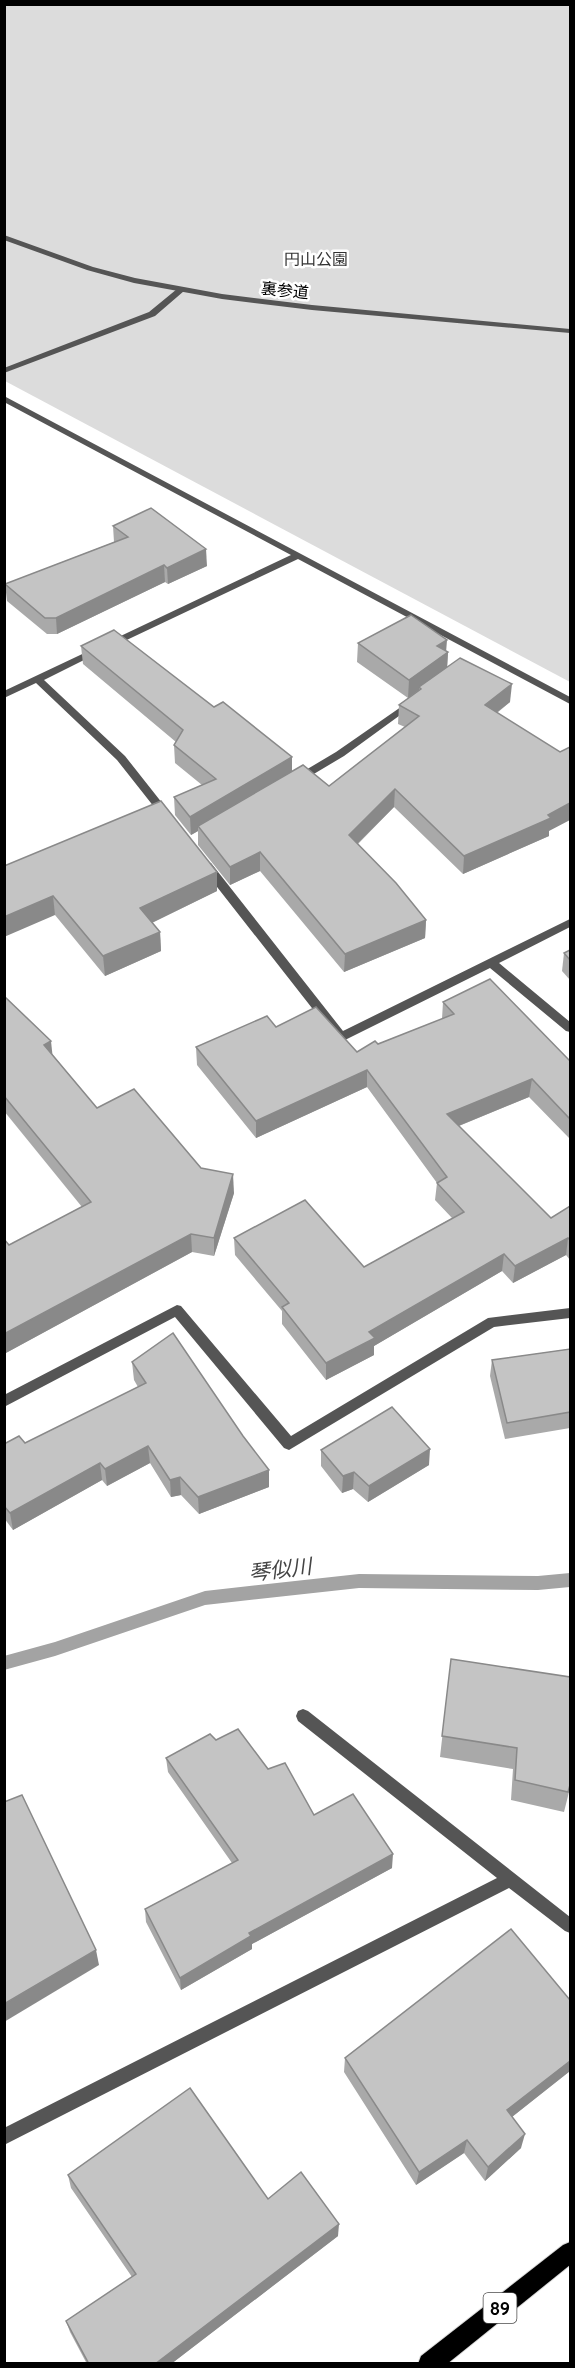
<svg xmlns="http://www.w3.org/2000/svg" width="575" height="2368" font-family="Quicksand,'Noto Sans JP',sans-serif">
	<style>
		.green { fill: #dcdcdc }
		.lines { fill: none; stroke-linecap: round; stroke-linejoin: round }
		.stream { fill: #a3a3a3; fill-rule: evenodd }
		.primary-casing { stroke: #dbdbdb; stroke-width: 2 }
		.minor { fill: #555; fill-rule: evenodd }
		.tertiary { fill: #555; fill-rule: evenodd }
		.primary { fill: #000; fill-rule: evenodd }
		.wall { fill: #a9a9a9 }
		.shaded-wall { fill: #898989 }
		.building { fill: #c4c4c4; stroke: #898989; stroke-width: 1.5 }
		.labels { text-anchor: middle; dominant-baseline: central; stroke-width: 5; stroke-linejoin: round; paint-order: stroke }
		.far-park-label { font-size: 16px; fill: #333; stroke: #fff }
		.far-street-label { font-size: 16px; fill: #000; stroke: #fff }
		.shield { fill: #fff; stroke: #4c4c4c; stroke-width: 1.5 }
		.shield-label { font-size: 18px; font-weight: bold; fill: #000 }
		.water-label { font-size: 21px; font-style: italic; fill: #444; stroke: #fff }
	</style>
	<rect width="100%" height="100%" fill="#fff"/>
	<polygon class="green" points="4,5 570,5 570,682 5,381"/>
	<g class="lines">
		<polygon class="stream" points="570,1573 570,1587 538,1590 359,1588 205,1605 55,1656 4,1670 4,1656 55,1642 205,1591 359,1574 538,1576"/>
		<defs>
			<polygon id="primary" points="570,2242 570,2265 447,2364 418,2364 421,2356 563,2245"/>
		</defs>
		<use href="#primary" class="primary-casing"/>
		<g class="minor">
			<polygon points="177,289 184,291 155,316 4,373 4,368 149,312"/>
			<polygon points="4,396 570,697 570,704 298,559 114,646 108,646 108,642 291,555 4,402"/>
			<polygon points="95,648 100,651 98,653 44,680 125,756 170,813 171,815 170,817 162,817 117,760 36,683 4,698 4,691"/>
			<polygon points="411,700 416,703 414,705 344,756 302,781 294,781 294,777 336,752"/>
			<polygon points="207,862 211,863 343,1031 570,919 570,927 499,963 570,1022 570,1032 566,1031 490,968 345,1040 337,1040 203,869 202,866 203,863"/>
			<polygon points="177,1305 181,1306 291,1436 488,1318 570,1308 570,1318 494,1327 289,1450 284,1448 175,1317 4,1407 4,1395"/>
			<polygon points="303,1709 308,1711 570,1917 570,1933 565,1931 509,1888 4,2145 4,2128 497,1878 298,1721 296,1716 298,1711"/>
		</g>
		<polygon class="tertiary" points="4,235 93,267 135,278 222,294 312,305 570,329 570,333 312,310 222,299 134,283 87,270 4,240"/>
		<use href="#primary" class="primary"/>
	</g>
	<g class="wall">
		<polygon points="113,526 207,566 168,584 165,582 57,634 47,634 7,601 5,584 114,542"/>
		<polygon points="358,643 446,651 448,652 447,667 510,702 497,713 549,831 549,836 463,874 394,807 358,844 426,920 425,938 344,972 260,871 230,885 198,845 198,831 191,835 175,815 174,797 202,785 175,763 174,745 176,742 83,664 81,646 214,707 292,757 292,771 329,786 405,727 398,724 399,705 419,690 408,698 357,662"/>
		<polygon points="4,866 217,872 217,891 152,923 160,932 161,951 105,976 55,915"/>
		<polygon points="570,950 570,980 562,971 564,953"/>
		<polygon points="4,996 97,1108 201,1168 234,1193 214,1256 192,1252 4,1354 4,1239 9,1245 82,1207 4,1111"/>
		<polygon points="443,1002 570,1061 570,1139 529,1097 459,1126 551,1218 570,1206 570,1260 566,1255 513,1283 502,1271 374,1346 374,1355 326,1380 282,1324 282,1311 235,1255 234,1238 364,1267 452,1218 435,1200 437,1183 367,1087 256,1138 197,1065 196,1047 276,1027 357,1052 442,1019"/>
		<polygon points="570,1349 570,1428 505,1439 490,1376 492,1360"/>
		<polygon points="132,1362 269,1487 199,1514 181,1495 171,1497 150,1463 107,1486 102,1480 13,1530 4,1518 4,1444 25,1443 138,1387 134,1380"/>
		<polygon points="321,1450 429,1465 368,1502 353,1489 342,1493 321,1466"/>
		<polygon points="451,1659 570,1677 570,1788 564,1812 511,1800 513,1769 440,1757"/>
		<polygon points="216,1740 268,1769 314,1815 392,1868 252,1944 252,1949 181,1990 146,1922 145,1909 232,1863 168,1772 166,1758"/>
		<polygon points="570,2000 570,2071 512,2117 521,2148 485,2181 464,2153 416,2185 344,2072 345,2058"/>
		<polygon points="68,2175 268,2199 338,2236 171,2364 87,2364 70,2332 66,2321 132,2277 71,2188"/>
	</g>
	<g class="shaded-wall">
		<polygon points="206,549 207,566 168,584 167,568"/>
		<polygon points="164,565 165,582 57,634 56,618"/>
		<polygon points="447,640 446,653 448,652 447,670 419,687 419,690 408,698 409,680 437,646"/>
		<polygon points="512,684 510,702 483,723 485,705"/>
		<polygon points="292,757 292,775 198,826 198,831 191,835 190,817"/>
		<polygon points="395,789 394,807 348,853 349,835"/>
		<polygon points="570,803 570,820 549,831 549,836 463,874 464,856"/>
		<polygon points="260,852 260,871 230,885 230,867"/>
		<polygon points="217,872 217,891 141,928 140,908"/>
		<polygon points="53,896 55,915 4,937 4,917"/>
		<polygon points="426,920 425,938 344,972 345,954"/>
		<polygon points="160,932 161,951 105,976 103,956"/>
		<polygon points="51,1041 53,1060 44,1045"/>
		<polygon points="367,1070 367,1087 256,1138 256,1121"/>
		<polygon points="532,1079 529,1097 446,1131 447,1114"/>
		<polygon points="233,1174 234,1193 214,1256 214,1238"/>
		<polygon points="191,1234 192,1252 4,1354 4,1334"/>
		<polygon points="568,1238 566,1255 513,1283 515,1266"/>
		<polygon points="504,1254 502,1271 374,1346 374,1355 326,1380 326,1363 369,1332"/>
		<polygon points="148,1446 150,1463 107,1486 105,1469"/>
		<polygon points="430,1449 429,1465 368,1502 369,1486"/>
		<polygon points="100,1463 102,1480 13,1530 10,1513"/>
		<polygon points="269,1470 269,1487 199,1514 198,1497"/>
		<polygon points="354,1472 353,1489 342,1493 343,1476"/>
		<polygon points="180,1477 181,1495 171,1497 170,1480"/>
		<polygon points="393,1854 392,1868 252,1944 252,1949 181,1990 180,1978 249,1933"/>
		<polygon points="96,1950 99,1965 4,2022 4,2004"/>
		<polygon points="570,2061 570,2071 503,2124 507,2110"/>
		<polygon points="525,2134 521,2148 485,2181 488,2167"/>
		<polygon points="467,2140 464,2153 416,2185 419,2172"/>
		<polygon points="339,2224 338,2236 171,2364 155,2364"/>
	</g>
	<g class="building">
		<polygon points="151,508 206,549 167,568 164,565 56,618 45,618 5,584 128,537 113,526"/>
		<polygon points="411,615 447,640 437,646 448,652 409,680 358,643"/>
		<polygon points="114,630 214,707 223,702 292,757 190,817 174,797 216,779 174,745 183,730 81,646"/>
		<polygon points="460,658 512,684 485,705 560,752 570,747 570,803 548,815 551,818 464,856 395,789 349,835 396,883 426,920 345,954 260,852 230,867 198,826 303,765 329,786 419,716 399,705 421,689 419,687"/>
		<polygon points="161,801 217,872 140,908 160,932 103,956 53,896 4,917 4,866"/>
		<polygon points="570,950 570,960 564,953"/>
		<polygon points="490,979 570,1061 570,1119 532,1079 447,1114 551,1218 570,1206 570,1240 568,1238 515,1266 504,1254 369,1332 375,1338 326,1363 282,1307 289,1303 234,1238 305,1200 364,1267 464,1212 437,1183 447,1177 367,1070 256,1121 196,1047 267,1016 276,1027 316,1007 357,1052 375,1041 378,1044 454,1014 443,1002"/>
		<polygon points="4,996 51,1041 44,1045 97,1108 134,1089 201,1168 233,1174 214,1238 191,1234 4,1334 4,1239 9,1245 91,1202 4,1096"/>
		<polygon points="173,1333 243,1436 269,1470 198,1497 180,1477 170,1480 148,1446 105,1469 100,1463 10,1513 4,1506 4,1444 19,1436 25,1443 146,1383 132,1362"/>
		<polygon points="570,1349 570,1412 507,1423 492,1360"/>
		<polygon points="392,1407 430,1449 369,1486 354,1472 343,1476 321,1450"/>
		<polygon points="451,1659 570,1677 570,1785 568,1792 515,1780 517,1748 442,1736"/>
		<polygon points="238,1729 268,1769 285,1763 314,1815 353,1794 393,1854 249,1933 251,1936 180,1978 145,1909 238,1860 166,1758 210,1734 216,1740"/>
		<polygon points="22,1795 96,1950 4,2004 4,1802"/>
		<polygon points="511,1929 570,2000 570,2061 507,2110 525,2134 488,2167 467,2140 419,2172 345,2058"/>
		<polygon points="190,2088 268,2199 301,2172 339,2224 155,2364 89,2364 66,2321 136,2274 68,2175"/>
	</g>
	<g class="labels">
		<g class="far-park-label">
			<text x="316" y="259">円山公園</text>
		</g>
		<g class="far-street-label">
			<text transform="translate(285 290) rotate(6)">裏参道</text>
		</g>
		<rect class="shield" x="483.5" y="2293" width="33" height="30" rx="4.5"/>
		<g class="shield-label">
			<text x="500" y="2308">89</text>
		</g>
		<g class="water-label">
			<text transform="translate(280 1569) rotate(-7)">琴似川</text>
		</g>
	</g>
	<rect width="575" height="2368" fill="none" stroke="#000000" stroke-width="12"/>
</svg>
